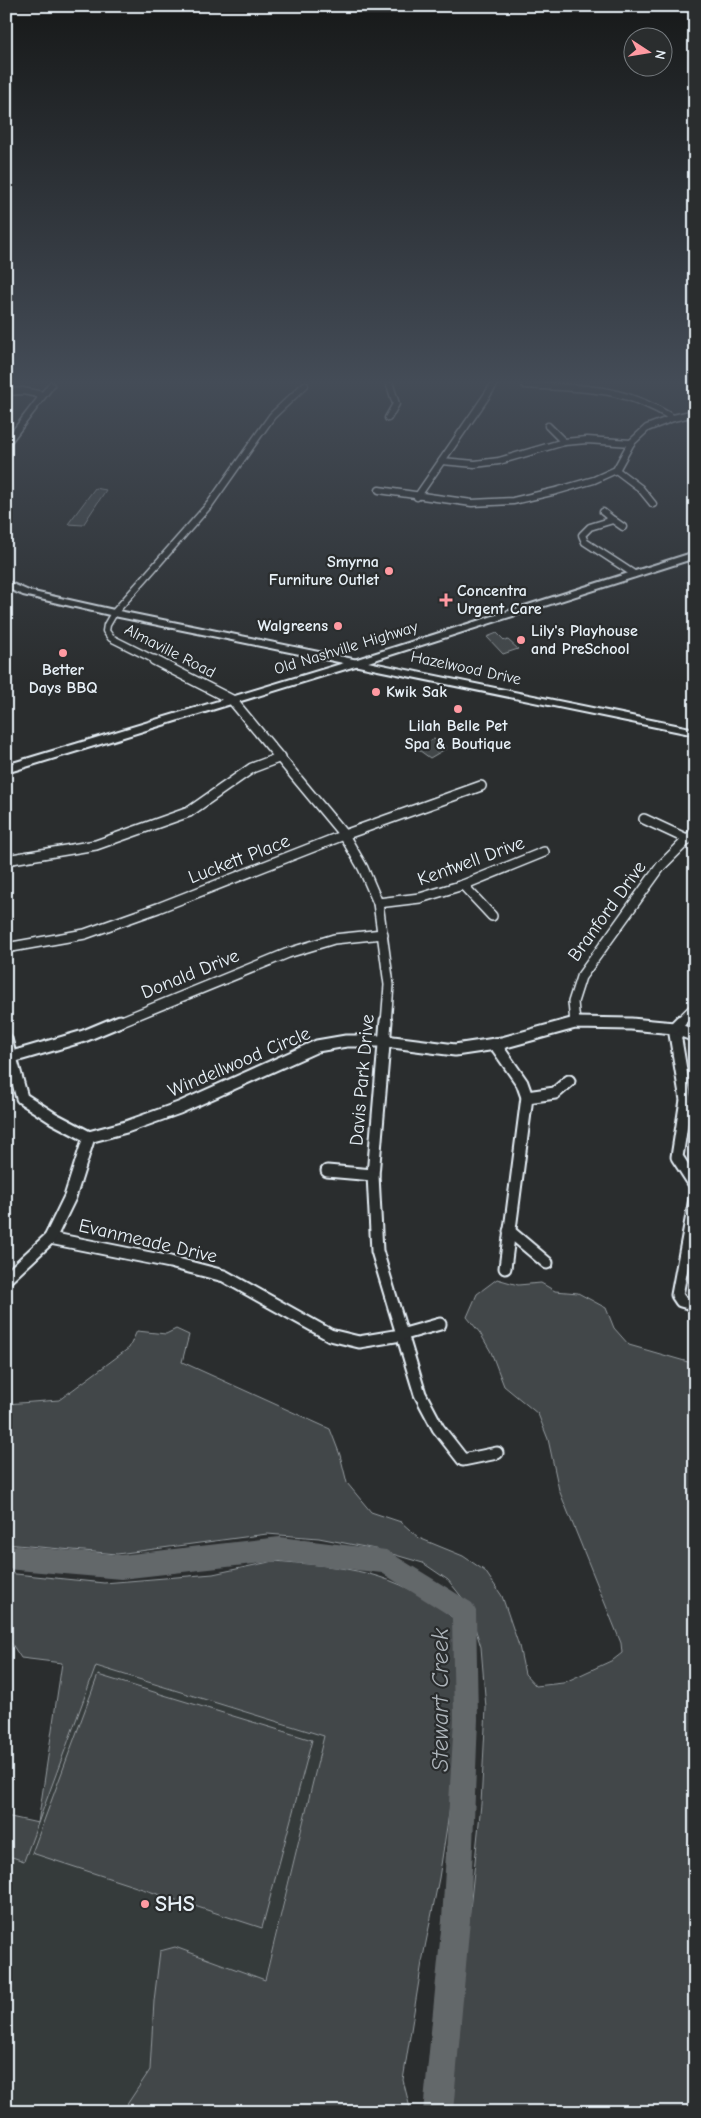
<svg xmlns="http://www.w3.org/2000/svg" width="701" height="2118" viewBox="0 0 701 2118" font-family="'Comic Neue',sans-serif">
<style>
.built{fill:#363a3b}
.green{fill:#424648;stroke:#959ca0}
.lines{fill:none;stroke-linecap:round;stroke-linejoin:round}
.river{fill:#63686b;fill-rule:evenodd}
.minor-far2-casing{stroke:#e8f1f8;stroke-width:9}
.minor-far1-casing{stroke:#e8f1f8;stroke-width:12}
.minor-casing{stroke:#e8f1f8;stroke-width:15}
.tertiary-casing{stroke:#e8f1f8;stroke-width:4}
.secondary-casing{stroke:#e8f1f8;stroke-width:4}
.minor-far2{stroke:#2a2d2e;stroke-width:6}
.minor-far1{stroke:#2a2d2e;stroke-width:9}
.minor{stroke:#2a2d2e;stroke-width:11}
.tertiary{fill:#2a2d2e;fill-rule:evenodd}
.secondary{fill:#2a2d2e;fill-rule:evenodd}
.poi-dot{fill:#ff9aa2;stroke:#2a2d2e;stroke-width:2}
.labels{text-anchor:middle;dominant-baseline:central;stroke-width:4.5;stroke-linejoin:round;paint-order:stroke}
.far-poi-label{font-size:16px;font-weight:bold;fill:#e8f1f8;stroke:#2a2d2e;text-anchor:start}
.far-street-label{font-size:16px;fill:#e8f1f8;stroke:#2a2d2e}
.street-label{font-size:19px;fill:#e8f1f8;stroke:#2a2d2e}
.near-poi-label{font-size:22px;font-weight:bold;fill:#e8f1f8;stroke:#2a2d2e;text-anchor:start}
.near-water-label{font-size:24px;font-style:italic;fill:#acb3b9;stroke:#2a2d2e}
</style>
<rect width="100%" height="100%" fill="#2a2d2e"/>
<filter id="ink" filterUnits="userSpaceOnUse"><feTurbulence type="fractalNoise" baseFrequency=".02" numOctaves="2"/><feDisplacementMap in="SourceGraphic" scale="10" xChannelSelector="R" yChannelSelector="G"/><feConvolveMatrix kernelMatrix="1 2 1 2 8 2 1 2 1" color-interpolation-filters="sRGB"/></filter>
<g filter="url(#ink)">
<!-- built -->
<path class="built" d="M95,1666L324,1736L264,1980L175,1947L160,1951L154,2001L150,2070L122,2112H6V1855L24,1860Z"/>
<!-- green -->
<g class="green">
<path d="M95,488L106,490L83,525L68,524Z"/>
<path d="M497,633L505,641L508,640L518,649L503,654L487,637Z"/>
<path d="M434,739L447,748L430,758L416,748Z"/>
<path d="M497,1279L518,1285L541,1283L555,1291L578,1293L606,1308L614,1328L629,1345L695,1364V1500L690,1526L695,1533V2112H453L446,2088L453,2023L467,1938L481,1804L486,1708L481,1647L468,1605L448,1580L423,1563L375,1549L319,1538L267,1534L117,1554L6,1544V1404L59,1400L129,1348L137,1331L166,1334L176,1329L189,1335L182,1362L330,1429L340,1455L347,1483L371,1512L401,1522L419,1538L463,1556L485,1571L502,1596L519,1646L525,1674L536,1686L563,1683L613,1660L622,1653L621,1643L559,1490L548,1439L538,1414L504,1386L491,1352L480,1333L467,1317L477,1294Z"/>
<path d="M274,1561C345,1567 395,1570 453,1618L458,1662L454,1781L439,1878L422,1962L403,2080L411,2112H122L150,2070L154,2001L160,1951L175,1947L265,1980L324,1736L96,1666L24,1861L6,1855V1816L38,1823L62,1663L21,1658L6,1635V1573L104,1583L213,1574Z"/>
<path d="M98,1675L312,1740L262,1928L32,1853Z"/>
</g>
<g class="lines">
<!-- river -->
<path class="river" d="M280,1537L386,1550L472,1603L476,1611L478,1719L470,1920L453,2112H423L442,1920L454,1719L452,1617L382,1573L280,1561L121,1579L6,1569V1545L121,1555Z"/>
<defs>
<g id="minor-far2">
<path d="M525,385C585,389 619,385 673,418"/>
<path d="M6,392L23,391L43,395"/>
<path d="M388,418L396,404L390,385"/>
<path d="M548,426L564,442"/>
<path d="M6,444L51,385"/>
<path d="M442,461L475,464L499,461L564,442L587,440L631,443"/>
<path d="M616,470L640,488L653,504"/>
<path d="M379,490L472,503L513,501L556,491L594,480L616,470L631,443L647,428L673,418L695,413"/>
<path d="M417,497L494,385"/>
<path d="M603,512L613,520"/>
<path d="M623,527L613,520L590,527L582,535L585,542L634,574"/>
<path d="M157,661L111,638L106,631L107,625L114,613L210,504L272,416L305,385"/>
</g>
<g id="minor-far1">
<path d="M154,660L232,700L344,835L363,868L378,903L389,985L386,1023"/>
<path d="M644,819L687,839"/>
<path d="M6,860L96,845L189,812L252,768L281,757"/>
<path d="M463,885L492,916"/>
<path d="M378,903L420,898L463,885L544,852"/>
<path d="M6,948L85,934L158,908L344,835L481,786"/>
<path d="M117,1023L288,953L334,939L383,934"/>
<path d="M575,1023L573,1002L581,977L661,866L695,832"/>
<path d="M679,1023L695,1007"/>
</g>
<g id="minor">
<path d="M386,1021L373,1175L377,1251L420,1394L438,1428L463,1460L497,1453"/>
<path d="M674,1028L686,1100L677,1157L695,1185"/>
<path d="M674,1028L695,1036"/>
<path d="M6,1039L22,1098L53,1118L89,1137L126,1127L179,1108L317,1046L346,1041H385L455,1050L502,1043L575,1023L631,1024L674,1028L681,1021"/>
<path d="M495,1044L522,1083L527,1097L505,1268"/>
<path d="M12,1057L84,1036L120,1021"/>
<path d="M527,1097L555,1093L569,1081"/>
<path d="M327,1171L373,1175"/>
<path d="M695,1199L677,1295L681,1301L695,1305"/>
<path d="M509,1231L547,1263"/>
<path d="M50,1238L170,1262L224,1276L330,1335L359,1342L401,1335L440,1324"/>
<path d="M6,1279L50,1238L70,1197L89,1137"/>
</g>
<path id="tertiary" d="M6,581L29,591L114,610L695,729V735L114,616L23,595L6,588Z"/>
<path id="secondary" d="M695,552V558L362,664L6,773V765L354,660Z"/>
</defs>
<!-- minor-far2 casing -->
<use href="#minor-far2" class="minor-far2-casing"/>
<!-- minor-far1 casing -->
<use href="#minor-far1" class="minor-far1-casing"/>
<!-- minor casing -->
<use href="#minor" class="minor-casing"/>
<!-- tertiary casing -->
<use href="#tertiary" class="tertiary-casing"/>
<!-- secondary casing -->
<use href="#secondary" class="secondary-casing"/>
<!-- minor-far2 -->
<use href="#minor-far2" class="minor-far2"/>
<!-- minor-far1 -->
<use href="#minor-far1" class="minor-far1"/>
<!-- minor -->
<use href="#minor" class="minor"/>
<!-- tertiary -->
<use href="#tertiary" class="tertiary"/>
<!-- secondary -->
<use href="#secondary" class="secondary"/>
</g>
</g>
<!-- sky -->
<linearGradient id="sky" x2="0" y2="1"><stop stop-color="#171919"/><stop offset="0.56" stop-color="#444c57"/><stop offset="1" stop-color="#444c57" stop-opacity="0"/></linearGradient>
<rect width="701" height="682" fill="url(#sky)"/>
<!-- markers -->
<g class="poi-dot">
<circle cx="389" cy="571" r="5"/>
<path d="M443.5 592.5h5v5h5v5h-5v5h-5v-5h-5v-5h5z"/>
<circle cx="338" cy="626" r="5"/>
<circle cx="521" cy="640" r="5"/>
<circle cx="63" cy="653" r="5"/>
<circle cx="376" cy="692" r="5"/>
<circle cx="458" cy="709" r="5"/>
<circle cx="145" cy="1904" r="5"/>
</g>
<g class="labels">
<!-- far-poi labels -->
<g class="far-poi-label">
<text x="379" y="562" text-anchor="end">Smyrna<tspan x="379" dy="18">Furniture Outlet</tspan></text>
<text x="457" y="591">Concentra<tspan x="457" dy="18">Urgent Care</tspan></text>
<text x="328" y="626" text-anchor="end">Walgreens</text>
<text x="531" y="631">Lily's Playhouse<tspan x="531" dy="18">and PreSchool</tspan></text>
<text x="63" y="670" text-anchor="middle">Better<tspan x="63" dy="18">Days BBQ</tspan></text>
<text x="386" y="692">Kwik Sak</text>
<text x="458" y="726" text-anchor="middle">Lilah Belle Pet<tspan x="458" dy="18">Spa &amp; Boutique</tspan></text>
</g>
<!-- far-street labels -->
<g class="far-street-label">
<text transform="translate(346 648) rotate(-17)">Old Nashville Highway</text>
<text transform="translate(170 651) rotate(27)">Almaville Road</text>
<text transform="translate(466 668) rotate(12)">Hazelwood Drive</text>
</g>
<!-- street labels -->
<g class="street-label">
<text transform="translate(239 859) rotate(-21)">Luckett Place</text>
<text transform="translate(471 861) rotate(-20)">Kentwell Drive</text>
<text transform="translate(607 911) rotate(-54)">Branford Drive</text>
<text transform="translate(190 974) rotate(-22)">Donald Drive</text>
<text transform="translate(239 1062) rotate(-23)">Windellwood Circle</text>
<text transform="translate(362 1080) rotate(-85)">Davis Park Drive</text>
<text transform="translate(148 1241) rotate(13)">Evanmeade Drive</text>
</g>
<!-- near-poi labels -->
<g class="near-poi-label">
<text x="155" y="1904">SHS</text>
</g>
<!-- near-water labels -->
<g class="near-water-label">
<text transform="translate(440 1700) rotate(-90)">Stewart Creek</text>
</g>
</g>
<!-- margin -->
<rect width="701" height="2118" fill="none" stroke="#2a2d2e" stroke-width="25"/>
<rect x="12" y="12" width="676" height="2093" fill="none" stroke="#e8f1f8" stroke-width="2" filter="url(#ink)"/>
<!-- north arrow -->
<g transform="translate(648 52) rotate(102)"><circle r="24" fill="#2a2d2e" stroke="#767b7f"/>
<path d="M0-4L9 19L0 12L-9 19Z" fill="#ff9aa2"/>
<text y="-8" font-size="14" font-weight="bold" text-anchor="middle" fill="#e8f1f8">N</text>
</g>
</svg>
